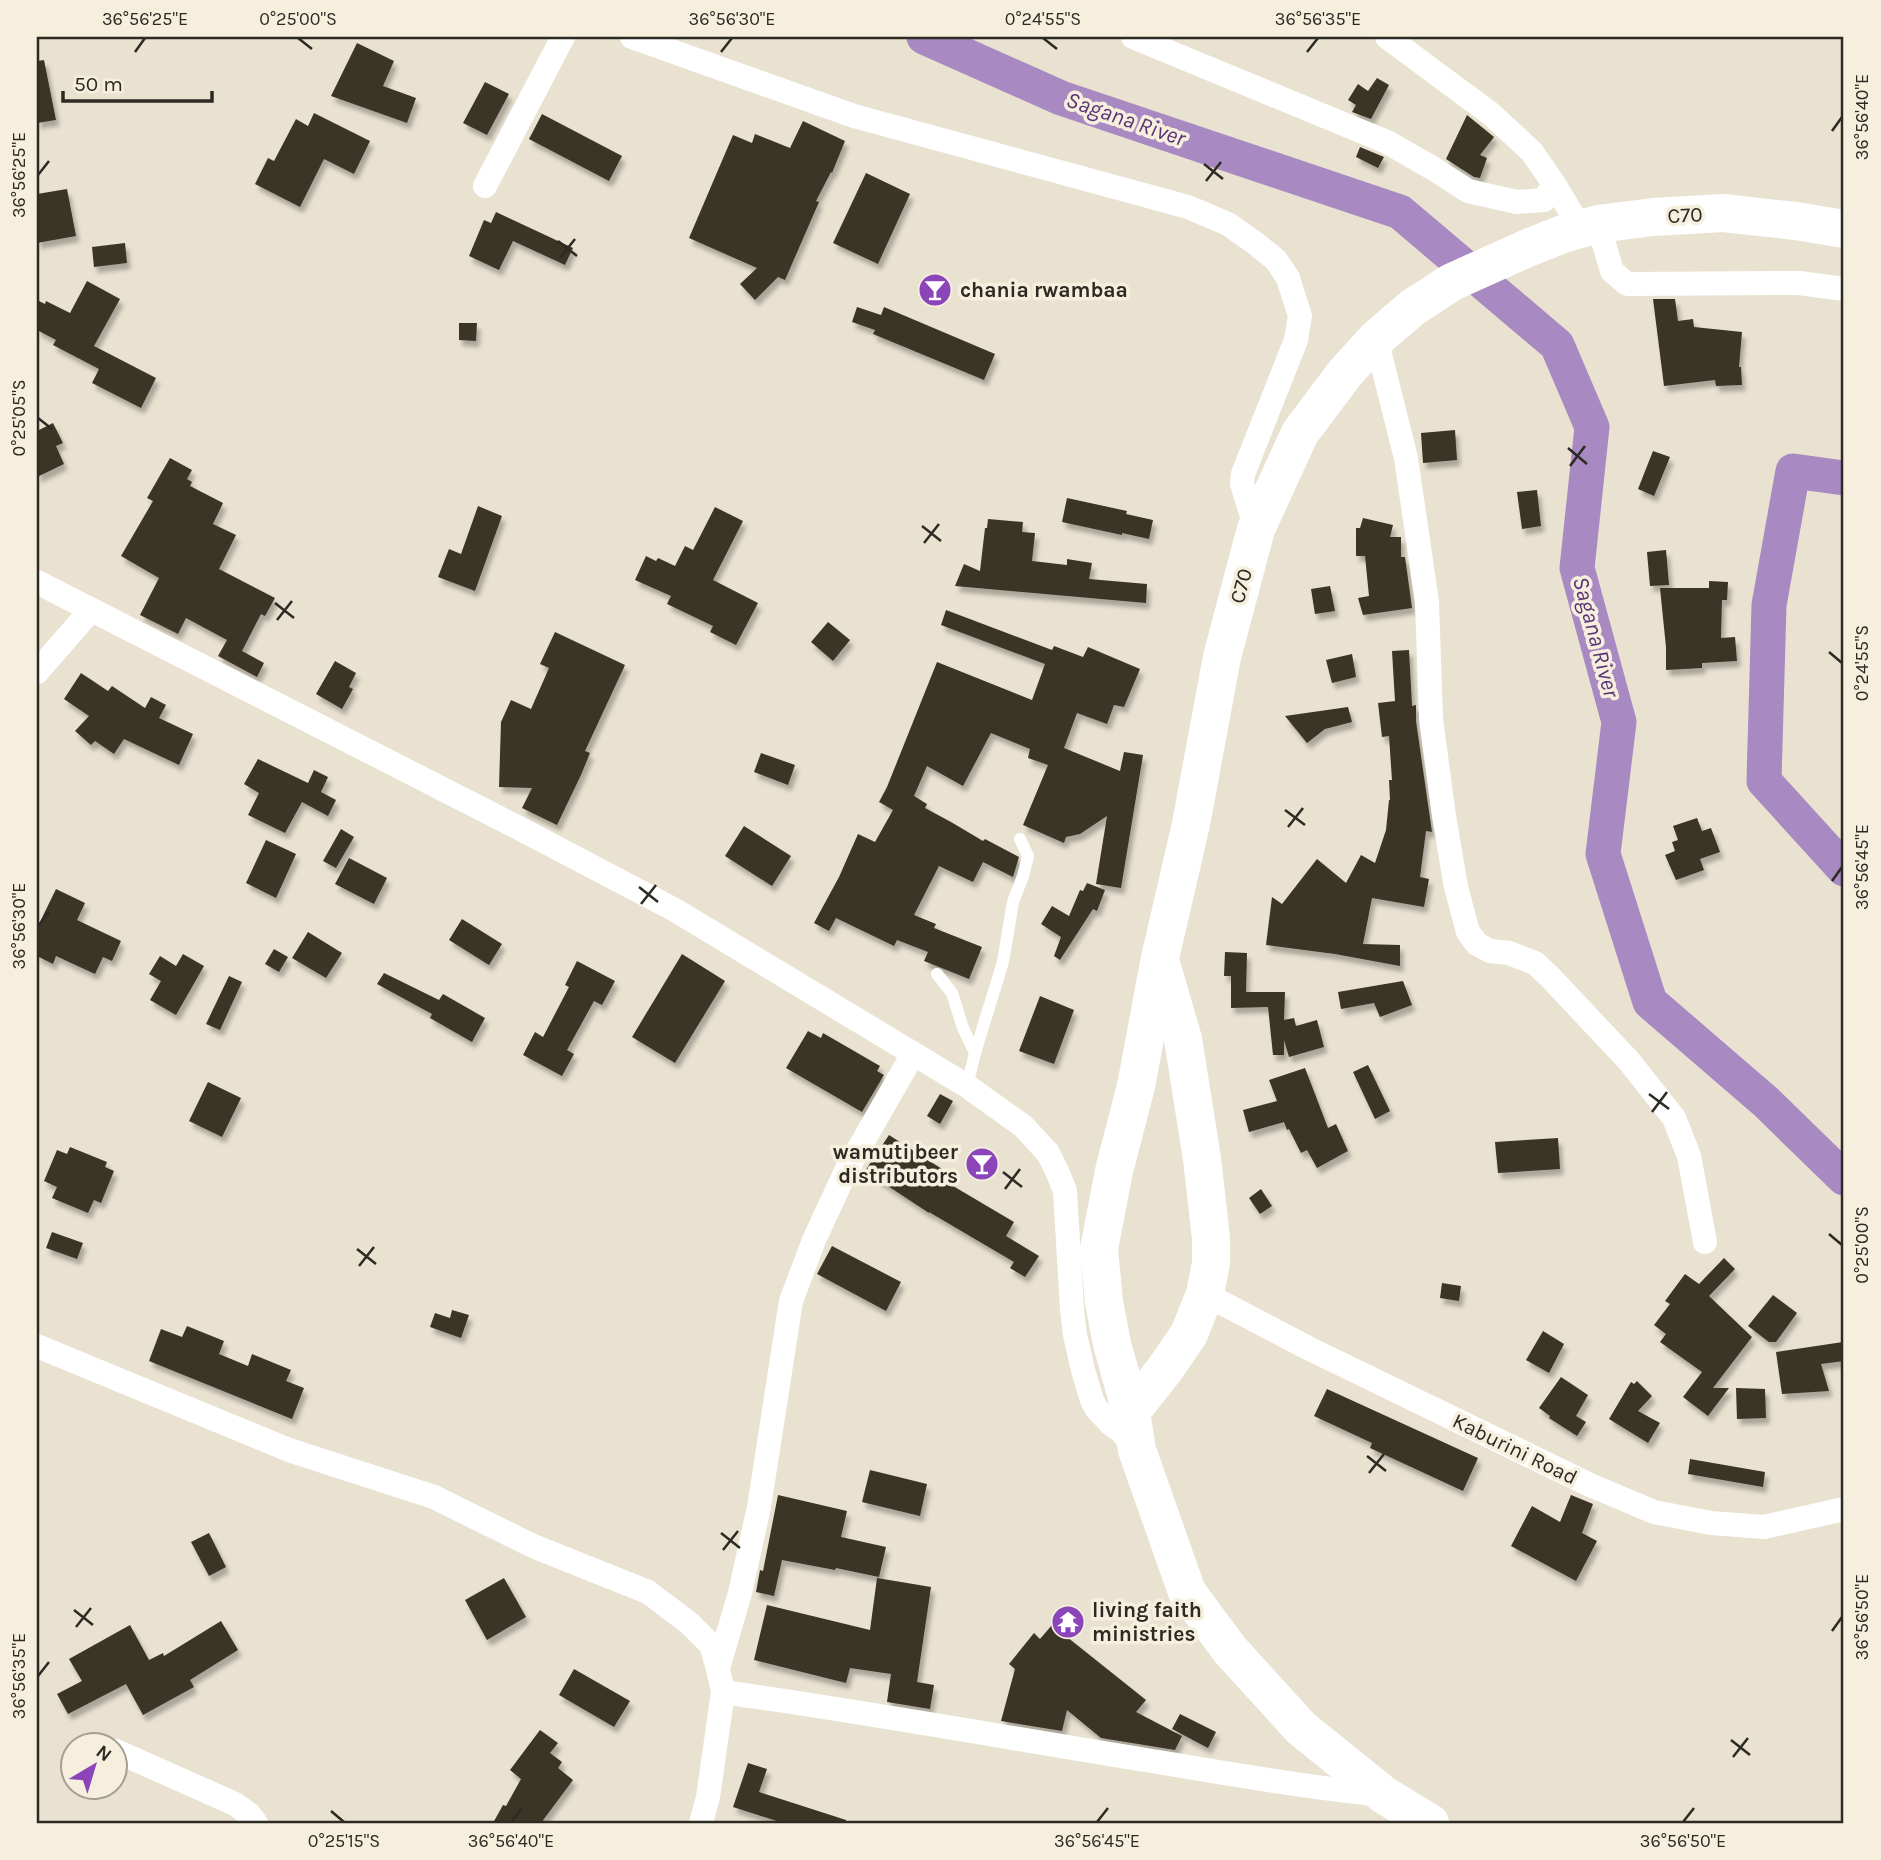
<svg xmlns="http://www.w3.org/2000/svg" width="1881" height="1860" viewBox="0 0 1881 1860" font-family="Karla,sans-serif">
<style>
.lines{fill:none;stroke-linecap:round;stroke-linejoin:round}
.river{stroke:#a889c1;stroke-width:35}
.building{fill:#3a3527;filter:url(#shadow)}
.lane{stroke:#fff;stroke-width:12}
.street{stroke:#fff;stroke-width:24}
.highway{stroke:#fff;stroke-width:38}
.ticks{fill:none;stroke:#2c2a23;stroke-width:2.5}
.labels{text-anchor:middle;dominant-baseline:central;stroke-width:7;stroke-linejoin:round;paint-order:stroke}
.street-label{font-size:21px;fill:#2c2a23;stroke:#f6efde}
.poi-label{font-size:21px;font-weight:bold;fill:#2c2a23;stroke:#f6efde;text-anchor:start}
.water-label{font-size:23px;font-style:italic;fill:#5b3377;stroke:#f6efde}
.neatline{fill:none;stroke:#2c2a23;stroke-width:2.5}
.ticks-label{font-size:18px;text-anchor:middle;fill:#2c2a23}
</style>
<defs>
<filter id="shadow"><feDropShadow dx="3.5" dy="6" stdDeviation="2" flood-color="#0004"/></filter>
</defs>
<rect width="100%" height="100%" fill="#e9e2d1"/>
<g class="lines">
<!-- river -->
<g class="river">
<path d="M924,37L1061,98L1400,212L1557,345L1592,427L1577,568L1619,722L1603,854L1650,1002L1766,1102L1844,1178"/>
<path d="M1844,478L1793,471L1769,605L1764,781L1844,869"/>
</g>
</g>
<!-- building -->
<g class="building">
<path d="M357,43L394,61L383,86L416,98L407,123L331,96Z"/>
<path d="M44,60L56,120L37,123V61Z"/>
<path d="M1377,78L1389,85L1371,119L1352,112L1356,105L1348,100L1358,84L1368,91Z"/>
<path d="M485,82L509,94L487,135L463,123Z"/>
<path d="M314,113L370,141L354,174L324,159L300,207L255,184L268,158L274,161L296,119L308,126Z"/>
<path d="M542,114L622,156L609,181L529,139Z"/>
<path d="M1467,115L1494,137L1480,155L1487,158L1480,178L1474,177L1446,159Z"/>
<path d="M803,121L845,141L832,173L831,172L816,201L819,202L785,280L778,277L755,300L740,284L757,268L689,238L733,135L752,143L755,134L790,148Z"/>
<path d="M1360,147L1384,157L1378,168L1356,157Z"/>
<path d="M866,173L910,194L878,264L833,243Z"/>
<path d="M67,189L76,236L37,243V194Z"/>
<path d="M496,212L573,248L565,265L513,241L499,270L469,256L484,220L491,223Z"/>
<path d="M125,243L127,263L94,267L92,247Z"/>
<path d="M87,281L120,299L94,346L156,378L141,408L92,383L99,369L53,345L56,340L37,330V300L45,304L46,301L70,313Z"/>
<path d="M1653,299H1675L1678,321L1693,319L1694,327L1742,332L1739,367H1741L1742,385L1716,386L1715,380L1664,386Z"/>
<path d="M857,307L881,315L884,307L995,354L984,380L873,334L875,330L852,322Z"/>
<path d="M459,323H477L476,341L459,340Z"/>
<path d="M53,423L63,443L56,446L64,464L37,477V431Z"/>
<path d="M1455,430L1457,460L1423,463L1421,433Z"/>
<path d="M1653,451L1670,457L1654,496L1638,489Z"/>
<path d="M170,458L192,470L187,479L192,482L190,486L223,503L213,524L236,535L219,569L275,598L265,616L261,614L242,651L264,663L257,677L218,656L227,640L186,618L178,634L140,615L159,578L121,556L153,501L147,498Z"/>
<path d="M1537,490L1541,526L1522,529L1517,492Z"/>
<path d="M1067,498L1127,511L1126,514L1153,520L1149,539L1122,533V535L1062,522Z"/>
<path d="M478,506L502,516L475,591L438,577L449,549L461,554Z"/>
<path d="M715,507L743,521L713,580L758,603L736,645L710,632L713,626L667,604L671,596L635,580L646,556L656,561L658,558L675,566L685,546L693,550Z"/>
<path d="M1363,518L1393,525L1390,537H1401V557H1405L1412,608L1363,615L1358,598L1369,596L1365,556H1356V528H1360Z"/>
<path d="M988,519L1023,522L1022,532L1035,533L1032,561L1067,565V559L1092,563L1089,579L1147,584L1146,603L955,586L964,564L980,571L985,528H987Z"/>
<path d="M1666,550L1669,585L1650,586L1647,552Z"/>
<path d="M1709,581L1728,582L1727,600H1722L1721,638L1735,637L1737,661L1702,663V668L1666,670V647L1660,588H1709Z"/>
<path d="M1330,586L1335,611L1315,614L1311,589Z"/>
<path d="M946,610L1052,650L1054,646L1083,657L1088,647L1140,669L1124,707L1114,705L1107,724L1077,713L1064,748L1120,771L1124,752L1143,755L1121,888L1096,884L1107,816L1080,834L1066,837L1064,843L1023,825L1048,765L1028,758L1030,749L991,733L963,786L927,766L914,796L927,804L925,808L951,822L983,841L985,839L1019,857L1013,877L983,862L973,882L939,866L914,915L936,924L934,928L982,947L969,979L924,961L928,952L897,940L894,946L836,918L829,931L814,923L839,877L858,834L875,842L893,810L879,802L887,787L937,662L1032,700L1045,664L941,625Z"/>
<path d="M828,622L850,640L833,661L811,642Z"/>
<path d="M555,632L625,665L585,751L590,753L581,775L557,825L522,808L532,788L499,787L501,722L511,700L531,709L549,668L540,664Z"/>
<path d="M1409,650L1412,706L1416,705V721L1432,832L1426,831L1420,877L1429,879L1424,907L1372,898L1363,944L1400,945V966L1335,954L1266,945L1272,897L1282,904L1317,859L1346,883L1361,855L1375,863L1386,830L1389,800H1390L1389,780H1392L1389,736L1382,737L1378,703L1395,701L1392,651Z"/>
<path d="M1352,654L1356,677L1332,683L1326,660Z"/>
<path d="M335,661L356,673L349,687L353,689L342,709L316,694Z"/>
<path d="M81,673L108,691L112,686L145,708L151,697L166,705L159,718L193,734L179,765L124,739L114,754L95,741L91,745L75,731L89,716L64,699Z"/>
<path d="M1348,707L1352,722L1325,729L1307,743L1285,716Z"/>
<path d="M761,753L795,765L788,785L754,772Z"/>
<path d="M258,759L308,783L314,770L328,777L321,792L336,800L328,816L302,802L285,833L248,815L259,793L244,784Z"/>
<path d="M1697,818L1702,831L1711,828L1720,852L1700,859L1704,870L1676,880L1665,855L1675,851L1672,842L1678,840L1673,826Z"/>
<path d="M744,826L791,856L772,886L725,856Z"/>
<path d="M341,829L354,837L336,868L323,861Z"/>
<path d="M266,840L296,854L276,898L246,883Z"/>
<path d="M349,858L387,878L374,904L335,884Z"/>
<path d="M1087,883L1105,890L1097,911L1093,909L1060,960L1054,956L1061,937L1041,924L1052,906L1069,916L1080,890L1083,891Z"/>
<path d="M56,889L85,903L77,920L121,941L112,961L103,957L95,974L56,956L53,964L37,956V928Z"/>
<path d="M462,919L502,944L489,965L449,940Z"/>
<path d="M308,932L342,953L326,978L292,958Z"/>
<path d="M274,949L288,957L279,972L265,964Z"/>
<path d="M1225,952L1247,953L1246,992H1285L1284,1020L1294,1018L1296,1026L1317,1020L1324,1047L1289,1057L1284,1040V1055H1273L1268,1007L1231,1008V976H1224Z"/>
<path d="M183,954L204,966L176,1015L150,1000L161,981L149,974L160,956L176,966Z"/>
<path d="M682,954L725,981L675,1063L632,1037Z"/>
<path d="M577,961L615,981L602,1005L594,1001L567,1050L574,1054L562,1076L523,1055L535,1032L543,1037L569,987L565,985Z"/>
<path d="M384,973L439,1000L443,994L485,1018L472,1042L430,1018L432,1014L377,984Z"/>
<path d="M229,976L242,982L220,1030L206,1024Z"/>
<path d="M1403,981L1412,1005L1380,1017L1374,1003L1341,1009L1338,992Z"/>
<path d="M1040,996L1074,1010L1054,1064L1019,1051Z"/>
<path d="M808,1031L821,1038L823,1033L880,1066L877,1071L884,1075L862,1112L786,1068Z"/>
<path d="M1368,1065L1390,1111L1375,1119L1353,1072Z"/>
<path d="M1305,1068L1328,1128L1336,1124L1348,1151L1317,1168L1307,1150L1301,1153L1289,1129L1287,1130L1284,1122L1249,1132L1243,1110L1277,1101L1269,1080Z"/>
<path d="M208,1082L241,1098L222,1137L189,1121Z"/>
<path d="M940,1094L953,1101L940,1124L927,1116Z"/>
<path d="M889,1135L953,1176L948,1183L1014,1222L1006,1236L1039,1256L1025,1277L1010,1268L1014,1262L929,1212V1213L865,1171Z"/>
<path d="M1558,1138L1560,1169L1498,1173L1495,1142Z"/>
<path d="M70,1147L107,1162L105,1167L114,1171L101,1203L94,1200L88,1213L52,1198L57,1187L44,1181L57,1150L67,1154Z"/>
<path d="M1261,1189L1272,1206L1260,1214L1249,1198Z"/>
<path d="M52,1232L83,1243L77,1259L46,1248Z"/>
<path d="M832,1246L901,1282L886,1311L817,1274Z"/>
<path d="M1724,1258L1735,1269L1709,1296L1752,1337L1713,1388H1729L1708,1416L1683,1397L1702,1372L1660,1342L1666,1334L1654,1325L1670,1304L1665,1301L1685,1274L1699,1284Z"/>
<path d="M1442,1283L1461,1286L1459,1301L1440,1298Z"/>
<path d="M1773,1295L1797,1313L1776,1342H1769L1748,1326Z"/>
<path d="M452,1310L469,1315L461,1338L430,1327L435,1313L450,1318Z"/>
<path d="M187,1326L224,1341L219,1354L248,1366L252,1354L291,1370L286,1381L304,1388L292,1419L149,1361L161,1329L182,1337Z"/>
<path d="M1543,1331L1564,1344L1549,1373L1526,1360Z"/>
<path d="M1843,1342L1844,1361L1821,1364L1829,1391L1782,1394L1776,1352Z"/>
<path d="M1561,1377L1588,1395L1576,1416L1586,1422L1577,1436L1549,1418L1550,1416L1539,1408Z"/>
<path d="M1637,1381L1652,1396L1638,1411L1660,1423L1648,1443L1609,1419L1631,1382L1634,1384Z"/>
<path d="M1736,1388L1765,1389L1766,1418L1737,1419Z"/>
<path d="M1327,1389L1478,1458L1463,1491L1370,1448L1372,1443L1314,1416Z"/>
<path d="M1690,1459L1765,1472L1763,1487L1688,1474Z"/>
<path d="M870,1470L927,1484L920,1516L862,1502Z"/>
<path d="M778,1495L847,1511L841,1537L886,1547L879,1577L836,1568L835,1570L782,1560L774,1596L756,1592L760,1570L763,1571Z"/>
<path d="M1571,1495L1593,1504L1582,1533L1597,1541L1576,1581L1511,1546L1532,1506L1560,1522Z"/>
<path d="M209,1533L226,1567L209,1576L191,1542Z"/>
<path d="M504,1578L526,1617L487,1640L465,1600Z"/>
<path d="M877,1578L931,1587L917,1682L934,1685L930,1709L887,1702L891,1674L850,1668L846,1683L754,1660L767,1605L870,1630Z"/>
<path d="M221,1621L238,1650L190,1680L194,1687L143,1715L126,1684L68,1714L57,1694L82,1681L69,1659L130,1625L149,1660L163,1653L164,1656Z"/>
<path d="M1052,1625L1146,1700L1136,1712L1182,1736L1175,1750L1101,1738L1067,1710L1062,1731L1001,1721L1015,1669L1009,1664L1034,1633L1040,1639Z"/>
<path d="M574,1669L630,1701L614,1727L559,1695Z"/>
<path d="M1180,1714L1216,1732L1208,1748L1172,1729Z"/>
<path d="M540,1730L558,1743L550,1753L562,1762L558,1768L573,1780L541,1823H493L503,1805L506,1806L521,1779L510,1770Z"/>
<path d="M748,1763L767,1769L759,1792L846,1820V1823H783L733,1807Z"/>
</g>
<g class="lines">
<!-- lane -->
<g class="lane">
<path d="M937,974L952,993L963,1028L975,1053"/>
<path d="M967,1086L975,1053L1003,962L1013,902L1023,876L1028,856L1020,839"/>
</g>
<!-- street -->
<g class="street">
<path d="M632,37L854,116L1188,207L1228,224L1255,243L1276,260L1288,278L1300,316L1296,340L1243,474L1242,484L1256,529"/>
<path d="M1133,37L1387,142L1434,169L1468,191L1517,202L1544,200L1554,184"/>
<path d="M1387,37L1491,114L1532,152L1554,184L1581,229"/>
<path d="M485,186L563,37"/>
<path d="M1598,224L1612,271L1627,284L1799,283L1844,289"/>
<path d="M1376,339L1406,458L1427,602L1431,719L1444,816L1456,887L1468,932L1477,944L1490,951L1509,953L1535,963L1549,976L1629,1061L1674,1118L1689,1156L1705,1242"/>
<path d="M37,582L515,826L675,910L967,1086L1023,1126L1048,1153L1057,1171L1065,1191L1072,1309L1075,1335L1083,1370L1092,1400L1096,1408L1111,1424L1122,1432L1135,1449"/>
<path d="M37,672L91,610"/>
<path d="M1205,1294L1308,1348L1590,1485L1654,1512L1711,1523L1764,1527L1844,1509"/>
<path d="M37,1346L289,1450L434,1497L533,1546L648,1592L689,1623L711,1645L718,1669L723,1692L708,1797L701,1823"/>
<path d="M718,1668L740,1593L759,1507L791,1301L814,1240L846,1171L913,1054"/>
<path d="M723,1692C866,1712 1009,1738 1152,1761C1229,1774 1305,1787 1383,1795"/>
<path d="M116,1751L235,1804L249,1814L256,1823"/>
</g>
<!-- highway -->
<g class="highway">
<path d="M1131,1412L1165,1369L1189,1334L1205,1294L1211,1263V1238L1202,1159L1183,1039L1162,967"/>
<path d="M1430,1823L1384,1795L1301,1728L1230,1650L1187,1592L1137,1450L1131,1412L1112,1344L1104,1302L1099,1249L1114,1171L1136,1086L1160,958L1191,824L1222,657L1256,529L1300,433L1345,373L1376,339L1412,308L1452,282L1530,247L1563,234L1598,224L1653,217L1723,213L1796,221L1844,229"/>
</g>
</g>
<!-- ticks -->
<path class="ticks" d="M298,38L312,49M1043,38L1057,49M135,52L145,38M721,52L732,38M1307,52L1318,38M1832,131L1842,117M1204,164L1223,179M38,175L49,161M1206,181L1221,162M558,241L577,256M560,258L575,239M38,418L52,429M1568,448L1587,464M1570,466L1585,446M922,526L941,541M924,543L939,524M275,603L294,618M277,620L292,601M1829,652L1842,663M1285,810L1305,825M1288,827L1303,808M1832,881L1842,867M639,887L658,902M641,904L656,885M38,926L49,912M1649,1094L1669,1109M1652,1112L1667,1092M1003,1172L1022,1187M1005,1189L1020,1169M1829,1234L1842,1245M357,1249L376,1264M359,1266L374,1247M1367,1456L1386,1471M1369,1473L1384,1454M721,1533L740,1548M723,1550L738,1531M74,1610L93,1625M76,1627L91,1608M1832,1631L1842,1617M38,1676L49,1662M1731,1740L1750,1755M1733,1757L1748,1738M331,1811L344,1822M511,1822L522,1808M1097,1822L1108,1808M1683,1822L1694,1808"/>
<!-- icons -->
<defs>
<symbol id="bar-disc" viewBox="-11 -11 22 22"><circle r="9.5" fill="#8b45b8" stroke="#f6efde"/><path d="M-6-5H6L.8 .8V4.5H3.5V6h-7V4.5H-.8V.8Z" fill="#fff"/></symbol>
<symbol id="temple-disc" viewBox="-11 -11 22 22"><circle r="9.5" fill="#8b45b8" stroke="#f6efde"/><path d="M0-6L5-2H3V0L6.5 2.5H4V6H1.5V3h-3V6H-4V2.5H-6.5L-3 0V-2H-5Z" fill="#fff"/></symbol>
</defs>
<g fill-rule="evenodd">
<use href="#bar-disc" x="916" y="271" width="38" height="38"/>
<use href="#bar-disc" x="963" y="1145" width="38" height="38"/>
<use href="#temple-disc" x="1049" y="1603" width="38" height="38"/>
</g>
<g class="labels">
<!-- street labels -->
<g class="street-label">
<text transform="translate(1685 215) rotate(-3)">C70</text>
<text transform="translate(1241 586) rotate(-75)">C70</text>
<text transform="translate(1515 1449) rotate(26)">Kaburini Road</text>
</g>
<!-- poi labels -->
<g class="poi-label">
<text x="960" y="290">chania rwambaa</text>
<text x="958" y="1152" text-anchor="end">wamuti beer<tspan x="958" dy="24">distributors</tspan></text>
<text x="1092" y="1610">living faith<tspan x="1092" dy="24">ministries</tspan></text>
</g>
<!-- water labels -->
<g class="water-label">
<text transform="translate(1126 119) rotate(19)">Sagana River</text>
<text transform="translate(1596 637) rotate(75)">Sagana River</text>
</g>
</g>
<!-- border -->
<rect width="1881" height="1860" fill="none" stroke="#f6efde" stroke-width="77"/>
<!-- north arrow -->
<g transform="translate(94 1766) rotate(38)"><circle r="33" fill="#f6efde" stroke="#a5a093" stroke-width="2"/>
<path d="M0-5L12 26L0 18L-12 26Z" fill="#8b45b8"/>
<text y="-10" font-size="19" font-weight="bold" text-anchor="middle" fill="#2c2a23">N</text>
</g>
<!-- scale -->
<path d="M63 91v10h149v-10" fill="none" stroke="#2c2a23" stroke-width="3.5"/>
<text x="74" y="91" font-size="21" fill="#2c2a23" stroke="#f6efde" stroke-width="5" paint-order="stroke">50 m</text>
<rect x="38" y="38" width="1804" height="1784" class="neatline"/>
<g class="ticks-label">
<text x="145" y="25">36°56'25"E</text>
<text x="298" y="25">0°25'00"S</text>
<text x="732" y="25">36°56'30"E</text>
<text x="1043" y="25">0°24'55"S</text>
<text x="1318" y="25">36°56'35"E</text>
<text transform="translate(1862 117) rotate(-90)" y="6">36°56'40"E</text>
<text transform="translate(19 175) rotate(-90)" y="6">36°56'25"E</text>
<text transform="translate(19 418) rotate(-90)" y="6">0°25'05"S</text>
<text transform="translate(1862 663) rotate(-90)" y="6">0°24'55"S</text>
<text transform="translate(1862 867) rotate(-90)" y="6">36°56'45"E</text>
<text transform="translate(19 926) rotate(-90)" y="6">36°56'30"E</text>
<text transform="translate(1862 1245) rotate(-90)" y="6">0°25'00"S</text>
<text transform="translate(1862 1617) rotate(-90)" y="6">36°56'50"E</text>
<text transform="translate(19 1676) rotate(-90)" y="6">36°56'35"E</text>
<text x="344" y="1847">0°25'15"S</text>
<text x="511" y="1847">36°56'40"E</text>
<text x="1097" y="1847">36°56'45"E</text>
<text x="1683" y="1847">36°56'50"E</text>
</g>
</svg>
